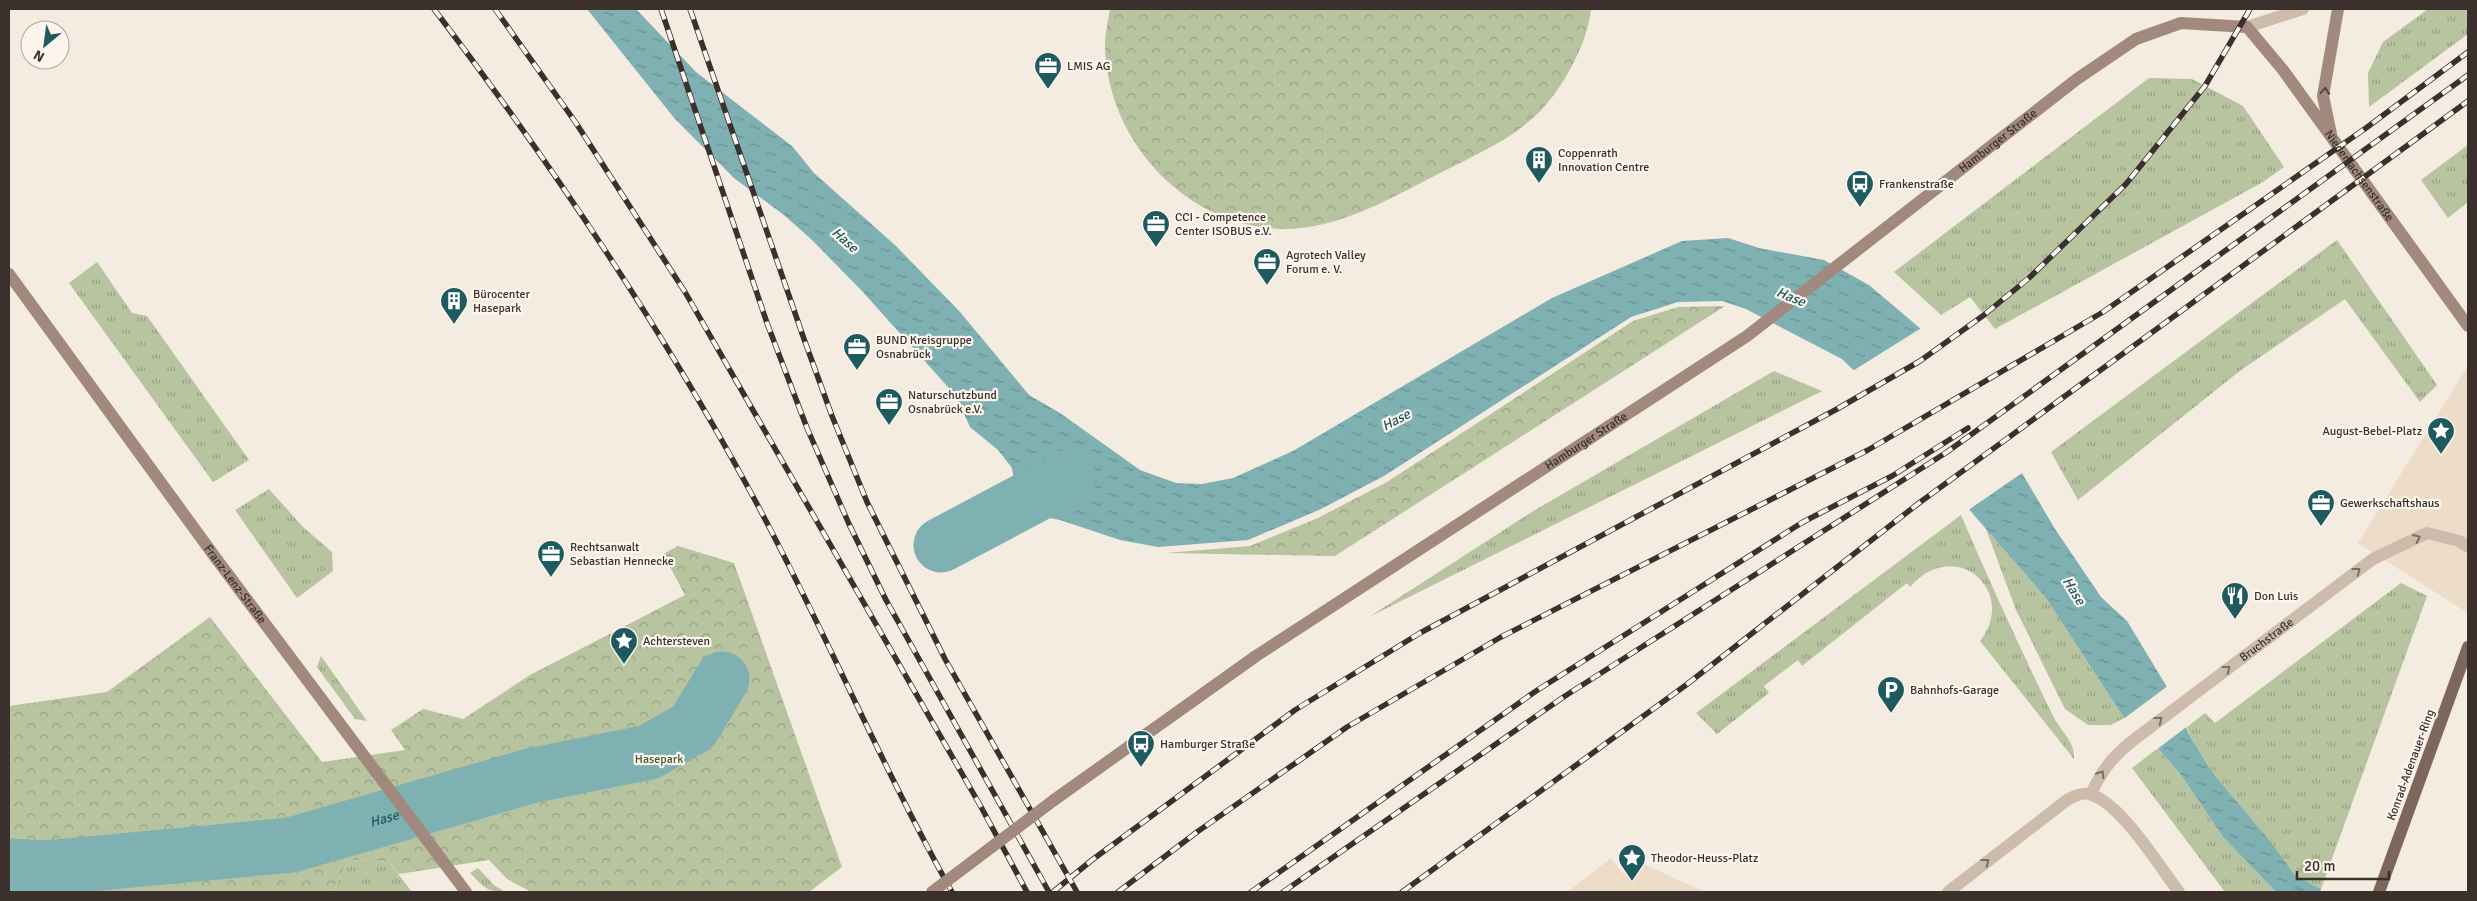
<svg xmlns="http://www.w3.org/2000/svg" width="2477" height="901" viewBox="0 0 2477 901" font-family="Signika,sans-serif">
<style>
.grass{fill:url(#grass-tufts)}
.forest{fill:url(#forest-crowns)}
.plaza{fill:#ecdcc8}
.water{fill:url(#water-ripples)}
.pier{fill:#f4ebe1}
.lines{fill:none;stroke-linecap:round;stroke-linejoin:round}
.river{stroke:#7fb0b2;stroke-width:55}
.street{stroke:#cdbbac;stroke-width:12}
.secondary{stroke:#a18a7d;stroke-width:12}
.primary{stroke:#7d675c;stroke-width:12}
.rail-casing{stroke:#3b302b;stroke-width:5.5}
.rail{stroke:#fbf5ee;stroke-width:4;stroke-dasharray:11;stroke-linecap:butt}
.secondary-bridge{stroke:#a18a7d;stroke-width:12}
.oneway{stroke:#544640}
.oneway2{stroke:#7d6f65}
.labels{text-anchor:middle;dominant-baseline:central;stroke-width:4.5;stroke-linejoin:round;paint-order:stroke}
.poi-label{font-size:12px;fill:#3b302b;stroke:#fbf5ee;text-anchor:start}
.street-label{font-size:12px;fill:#3b302b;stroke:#fbf5ee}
.park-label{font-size:12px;fill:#4a5a2e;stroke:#fbf5ee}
.water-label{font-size:14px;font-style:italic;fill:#1f5a5e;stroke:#fbf5ee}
</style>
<defs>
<pattern id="grass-tufts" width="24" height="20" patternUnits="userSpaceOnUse" patternTransform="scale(1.25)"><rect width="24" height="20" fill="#b8c4a0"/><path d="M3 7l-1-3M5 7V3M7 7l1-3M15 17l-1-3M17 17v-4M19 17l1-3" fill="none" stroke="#97a083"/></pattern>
<pattern id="forest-crowns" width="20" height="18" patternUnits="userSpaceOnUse" patternTransform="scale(1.25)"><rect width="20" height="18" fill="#b8c4a0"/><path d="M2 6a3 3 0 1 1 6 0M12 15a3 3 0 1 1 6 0" fill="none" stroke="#97a083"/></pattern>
<pattern id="water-ripples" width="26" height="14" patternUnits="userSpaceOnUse" patternTransform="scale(1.25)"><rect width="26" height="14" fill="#7fb0b2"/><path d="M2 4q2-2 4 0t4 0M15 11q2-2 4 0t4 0" fill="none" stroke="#699091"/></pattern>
</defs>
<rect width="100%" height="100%" fill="#f4ebe1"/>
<!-- grass -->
<g class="grass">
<path d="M2428,9H2468V34L2369,107L2368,73L2383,42Z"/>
<path d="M2149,78L2192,79L2243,106L2284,167L2263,182L1995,329L1970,297L1941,315L1894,272Z"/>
<path d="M2468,145V202L2448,218L2421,180Z"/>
<path d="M2337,240L2437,385L2420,402L2345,299L2241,370L2078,500L2051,452Z"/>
<path d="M97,262L132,313L147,316L249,460L213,482L69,283Z"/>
<path d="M1774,371L1822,391L1369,617L1535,510Z"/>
<path d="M269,489L303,527L332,552L333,571L297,598L235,510Z"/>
<path d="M1961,515C1990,583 2021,650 2053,716C2061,732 2075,741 2074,759L1980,641C2019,591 1955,535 1910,587L1907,583L1802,666L1798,660L1764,686L1769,693L1717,734L1696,713Z"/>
<path d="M1986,529L2046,598L2124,718L2111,725H2088L2065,709L2016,610Z"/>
<path d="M2401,583L2427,596L2321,889L2295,875L2271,842L2212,772L2191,738L2187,727L2205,713L2215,723Z"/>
<path d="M321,656L367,721L355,719L317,667Z"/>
<path d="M2158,748L2181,775L2223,837L2276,892H2225L2132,768Z"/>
<path d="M349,860L389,862L412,892H332Z"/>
<path d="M478,868L494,885L505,892C486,892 483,886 470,873Z"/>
</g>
<!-- forest -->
<g class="forest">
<path d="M1110,9H1591C1588,44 1560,94 1534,117C1508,141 1475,155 1444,171C1394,196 1343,228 1286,229C1188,229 1107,142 1105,46C1105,34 1108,21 1110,9Z"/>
<path d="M1725,306L1335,556L1166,553L1250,546L1318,518L1387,482L1633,321L1678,307Z"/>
<path d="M678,546L734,563L842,867L809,892H531L507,879L489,860L399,874L389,862L349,860L332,892H9V706L107,692L210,617L322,762L405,750L391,730L423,709L463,719L530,675L685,595L663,554Z"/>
</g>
<!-- plaza -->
<g class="plaza">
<path d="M2468,366V613L2358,543Z"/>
<path d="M1611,858L1623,874L1639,862L1705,892H1567Z"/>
</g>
<!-- water -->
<path class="water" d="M587,9H636L696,72L792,146L814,173L896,246L960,312L1029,395L1060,413L1140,470L1176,483L1202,484L1233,478L1293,451L1552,298L1682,241L1728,238L1759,248L1824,260L1869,285L1928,335L1980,402L2055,529L2101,597L2127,621L2167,687L2191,738L2212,772L2271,842L2295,875L2321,889L2320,892H2276L2223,837L2181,775L2158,748L2124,718L2046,598L1967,507L1880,396L1842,359L1746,309L1722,301L1678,302L1631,317L1384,476L1321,509L1248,540L1158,547L1120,540L1060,520L1029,514L1011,518L1002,512V502L1014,481L1012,468L998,450L970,427L956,396L862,291L812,240L784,215L734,178L675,119Z"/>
<!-- pier -->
<g class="pier">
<path d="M1923,327L1982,401L2025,471L1967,511L1878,398L1851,372Z"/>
<path d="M2169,685L2189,725L2156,750L2122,720Z"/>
</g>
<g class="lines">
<!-- river -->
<g class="river">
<path d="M941,545L1069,477"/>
<path id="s1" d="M9,866L46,868L291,845L530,776L649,752L693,727L722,679"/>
</g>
<!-- street -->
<g class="street">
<path d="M2247,27L2303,9"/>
<path id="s2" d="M2091,794C2101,772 2112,757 2131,742L2373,559L2427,533L2459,541L2468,547"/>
<path d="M1948,892L2067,800C2074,796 2084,791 2092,795C2122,805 2159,866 2179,892"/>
</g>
<!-- secondary -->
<g class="secondary">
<path d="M2331,134L2323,96L2338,9"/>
<path id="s3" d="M9,274L215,557L466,892"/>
<path id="s4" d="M1054,800L1256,656L1747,336L2077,79L2136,39L2181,23L2247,27L2283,70L2468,326"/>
</g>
<!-- primary -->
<path class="primary" d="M2379,892L2468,647"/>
<defs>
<g id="rail">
<path d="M434,9C550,162 658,322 750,491C822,623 879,762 952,892"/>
<path d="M495,9L576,123L685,292L980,805L1027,892"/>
<path d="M661,9L767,323L807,428L849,524L886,600L1049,892"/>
<path d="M690,9L804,339L832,416L867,502L945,659L1077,892"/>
<path d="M1053,892L1092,860L1295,710L1420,633L1837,409L1920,361L1984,315L2029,278L2126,184L2205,86L2250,9"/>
<path d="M1118,892L1197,832L1347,727L1501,637L1868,450L2103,312L2366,128L2468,52"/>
<path d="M1251,892L1536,691L1803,522L1892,476L1968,428"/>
<path d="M1283,892L1565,696L1947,452L2468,75"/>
<path d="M1402,892L1686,685L1919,503L2468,101"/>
</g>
</defs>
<!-- rail casing -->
<use href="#rail" class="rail-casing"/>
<!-- rail -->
<use href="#rail" class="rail"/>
<!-- secondary-bridge -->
<path class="secondary-bridge" d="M932,892L1054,800"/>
</g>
<!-- one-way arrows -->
<defs><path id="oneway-chevron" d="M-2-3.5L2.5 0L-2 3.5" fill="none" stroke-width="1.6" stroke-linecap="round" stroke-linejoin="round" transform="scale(1.25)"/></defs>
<use class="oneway" href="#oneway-chevron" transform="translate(2325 91) rotate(-85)"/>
<g class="oneway2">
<use href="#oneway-chevron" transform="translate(2417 538) rotate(-25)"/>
<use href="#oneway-chevron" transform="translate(2357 571) rotate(-37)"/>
<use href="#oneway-chevron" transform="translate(2227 669) rotate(-37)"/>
<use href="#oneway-chevron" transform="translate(2159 720) rotate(-37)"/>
<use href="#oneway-chevron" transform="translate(2101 774) rotate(-58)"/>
<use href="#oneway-chevron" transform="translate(1986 862) rotate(-38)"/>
</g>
<!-- icons -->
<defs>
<symbol id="office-pin" viewBox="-11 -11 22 30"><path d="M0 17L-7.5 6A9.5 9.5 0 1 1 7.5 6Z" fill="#1f5a5e" stroke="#fbf5ee"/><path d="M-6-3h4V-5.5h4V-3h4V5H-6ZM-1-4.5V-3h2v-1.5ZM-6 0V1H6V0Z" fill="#fff"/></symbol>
<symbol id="building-pin" viewBox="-11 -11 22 30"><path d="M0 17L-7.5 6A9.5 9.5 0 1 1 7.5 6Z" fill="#1f5a5e" stroke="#fbf5ee"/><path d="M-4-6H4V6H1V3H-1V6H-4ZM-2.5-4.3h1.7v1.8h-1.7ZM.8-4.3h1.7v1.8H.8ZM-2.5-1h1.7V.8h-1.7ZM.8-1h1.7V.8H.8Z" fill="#fff"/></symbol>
<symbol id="bus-pin" viewBox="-11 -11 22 30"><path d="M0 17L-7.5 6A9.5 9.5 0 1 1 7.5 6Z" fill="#1f5a5e" stroke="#fbf5ee"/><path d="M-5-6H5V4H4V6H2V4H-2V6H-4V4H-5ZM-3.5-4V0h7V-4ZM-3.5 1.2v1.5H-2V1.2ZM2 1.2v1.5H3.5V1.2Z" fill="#fff"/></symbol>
<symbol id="sight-pin" viewBox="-11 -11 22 30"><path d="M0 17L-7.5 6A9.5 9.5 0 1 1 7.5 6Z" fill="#1f5a5e" stroke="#fbf5ee"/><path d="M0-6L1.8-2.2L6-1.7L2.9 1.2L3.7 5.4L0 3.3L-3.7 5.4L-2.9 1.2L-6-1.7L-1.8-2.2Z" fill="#fff"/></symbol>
<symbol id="restaurant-pin" viewBox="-11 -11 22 30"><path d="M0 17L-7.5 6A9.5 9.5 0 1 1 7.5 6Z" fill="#1f5a5e" stroke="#fbf5ee"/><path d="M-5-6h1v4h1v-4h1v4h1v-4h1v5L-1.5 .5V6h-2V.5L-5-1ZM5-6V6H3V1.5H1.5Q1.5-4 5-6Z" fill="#fff"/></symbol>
<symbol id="parking-pin" viewBox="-11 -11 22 30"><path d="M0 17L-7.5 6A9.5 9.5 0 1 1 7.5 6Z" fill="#1f5a5e" stroke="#fbf5ee"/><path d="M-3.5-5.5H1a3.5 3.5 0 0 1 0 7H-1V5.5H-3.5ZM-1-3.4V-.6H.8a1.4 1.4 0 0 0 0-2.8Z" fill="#fff"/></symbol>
</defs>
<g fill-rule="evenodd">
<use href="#office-pin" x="1032" y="50" width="32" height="43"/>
<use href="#building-pin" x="1523" y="144" width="32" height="43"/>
<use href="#bus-pin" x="1844" y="168" width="32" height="43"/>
<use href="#office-pin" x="1140" y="208" width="32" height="43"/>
<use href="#office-pin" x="1251" y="246" width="32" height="43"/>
<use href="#building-pin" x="438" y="285" width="32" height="43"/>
<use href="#office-pin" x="841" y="331" width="32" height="43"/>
<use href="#office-pin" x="873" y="386" width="32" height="43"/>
<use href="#sight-pin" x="2425" y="415" width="32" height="43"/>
<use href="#office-pin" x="2305" y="487" width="32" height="43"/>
<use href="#office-pin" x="535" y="538" width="32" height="43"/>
<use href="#restaurant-pin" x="2219" y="580" width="32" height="43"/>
<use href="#sight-pin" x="608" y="625" width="32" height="43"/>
<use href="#parking-pin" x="1875" y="674" width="32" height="43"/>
<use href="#bus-pin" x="1125" y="728" width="32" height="43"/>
<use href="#sight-pin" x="1616" y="842" width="32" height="43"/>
</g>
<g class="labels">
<!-- poi labels -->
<g class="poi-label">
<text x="1067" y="66">LMIS AG</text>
<text x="1558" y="153">Coppenrath<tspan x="1558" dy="14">Innovation Centre</tspan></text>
<text x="1879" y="184">Frankenstraße</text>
<text x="1175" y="217">CCI - Competence<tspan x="1175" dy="14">Center ISOBUS e.V.</tspan></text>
<text x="1286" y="255">Agrotech Valley<tspan x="1286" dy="14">Forum e. V.</tspan></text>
<text x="473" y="294">Bürocenter<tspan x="473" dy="14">Hasepark</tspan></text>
<text x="876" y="340">BUND Kreisgruppe<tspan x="876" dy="14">Osnabrück</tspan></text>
<text x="908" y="395">Naturschutzbund<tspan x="908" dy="14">Osnabrück e.V.</tspan></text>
<text x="2422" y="431" text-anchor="end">August-Bebel-Platz</text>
<text x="2340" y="503">Gewerkschaftshaus</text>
<text x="570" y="547">Rechtsanwalt<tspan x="570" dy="14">Sebastian Hennecke</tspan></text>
<text x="2254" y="596">Don Luis</text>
<text x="643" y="641">Achtersteven</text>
<text x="1910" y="690">Bahnhofs-Garage</text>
<text x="1160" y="744">Hamburger Straße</text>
<text x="1651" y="858">Theodor-Heuss-Platz</text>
</g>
<!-- street labels -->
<g class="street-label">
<text stroke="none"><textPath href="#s4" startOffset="1152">Hamburger Straße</textPath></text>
<text stroke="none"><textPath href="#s4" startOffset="1624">Niedersachsenstraße</textPath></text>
<text stroke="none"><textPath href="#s4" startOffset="642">Hamburger Straße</textPath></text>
<text stroke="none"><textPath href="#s3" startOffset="384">Franz-Lenz-Straße</textPath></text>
<text stroke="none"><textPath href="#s2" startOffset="236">Bruchstraße</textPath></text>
<text transform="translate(2411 765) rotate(-70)">Konrad-Adenauer-Ring</text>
</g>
<!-- park labels -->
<g class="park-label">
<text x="659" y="759">Hasepark</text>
</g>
<!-- water labels -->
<g class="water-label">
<text transform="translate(845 240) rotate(42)">Hase</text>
<text transform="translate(1791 297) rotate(22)">Hase</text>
<text transform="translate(1396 420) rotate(-28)">Hase</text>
<text transform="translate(2074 591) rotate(58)">Hase</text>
<text stroke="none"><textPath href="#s1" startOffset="380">Hase</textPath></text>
</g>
</g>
<!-- border -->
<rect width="2477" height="901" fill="none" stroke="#3b302b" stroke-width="20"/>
<!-- north arrow -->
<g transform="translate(45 45) rotate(209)"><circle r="24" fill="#fbf5ee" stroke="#aea6a0"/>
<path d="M0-4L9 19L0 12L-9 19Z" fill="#1f5a5e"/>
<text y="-8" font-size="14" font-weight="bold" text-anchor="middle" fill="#3b302b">N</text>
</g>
<!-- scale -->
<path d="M2297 871v8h92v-8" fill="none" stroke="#3b302b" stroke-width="2.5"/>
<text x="2304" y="871" font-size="15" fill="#3b302b" stroke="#fbf5ee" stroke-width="4" paint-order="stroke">20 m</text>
</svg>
